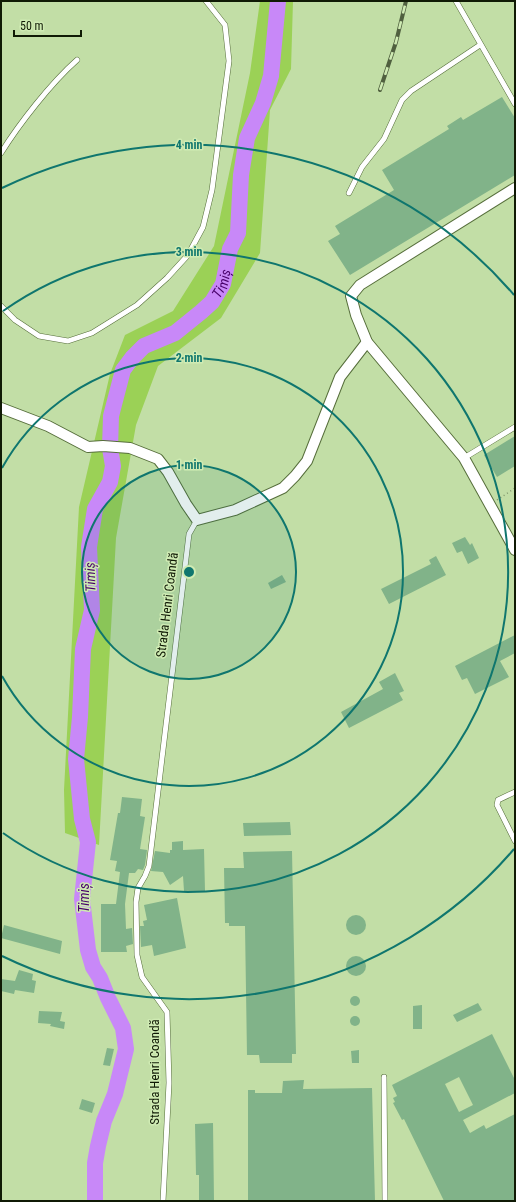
<svg xmlns="http://www.w3.org/2000/svg" width="516" height="1202" viewBox="0 0 516 1202" font-family="'Roboto Condensed',sans-serif">
<style>
.green{fill:#9bd156}
.lines{fill:none;stroke-linecap:round;stroke-linejoin:round}
.river{stroke:#c888f8;stroke-width:16}
.building{fill:#81b389;fill-rule:evenodd}
.lane-casing{stroke:#566e3b;stroke-width:6}
.street-casing{stroke:#566e3b;stroke-width:12}
.path{stroke:#81966b;stroke-width:1.5;stroke-dasharray:1 3;stroke-linecap:butt}
.lane{stroke:#fff;stroke-width:5}
.street{stroke:#fff;stroke-width:10}
.rail-casing{stroke:#50603f;stroke-width:4}
.rail{stroke:#cfebb3;stroke-width:2.5;stroke-dasharray:8;stroke-linecap:butt}
.ring{fill:none;stroke:#0f766e;stroke-width:2}
.labels{text-anchor:middle;dominant-baseline:central;stroke-width:3;stroke-linejoin:round;paint-order:stroke}
.street-label{font-size:13px;fill:#101a05;stroke:#cfebb3}
.water-label{font-size:14px;font-style:italic;fill:#48006a;stroke:#cfebb3}
.centre{fill:#0f766e;stroke:#cfebb3;stroke-width:2}
.ring-label{font-size:12px;text-anchor:middle;font-weight:bold;fill:#0f766e;stroke:#cfebb3;stroke-width:3;stroke-linejoin:round;paint-order:stroke}
</style>
<rect width="100%" height="100%" fill="#c2dea6"/>
<!-- green -->
<path class="green" d="M260,1H293L291,69L270,110L260,253L221,318L158,366L136,425L116,538L99,845L65,833L64,790L79,507L110,374L125,335L173,311L214,246L250,73Z"/>
<g class="lines">
<!-- river -->
<path class="river" id="s1" d="M95,1201V1163L98,1146L104,1121L115,1094L126,1049L123,1028L108,998L100,978L93,967L88,950L82,899L88,842L82,819L76,759L80,717L83,649L92,610L89,547L95,509L110,482L113,466L110,448L111,416L123,370L132,358L144,346L175,333L201,312L212,302L223,284L230,249L238,233L241,175L247,138L263,103L271,76L278,1"/>
</g>
<!-- building -->
<g class="building">
<path d="M502,97L515,118V175L350,275L328,241L340,234L335,226L394,190L382,170L449,129L447,126L461,117L463,120Z"/>
<path d="M515,436V466L497,477L484,455Z"/>
<path d="M465,537L470,545L472,543L479,558L468,564L462,551L457,553L452,543Z"/>
<path d="M436,556L446,575L389,604L381,589L431,564L429,560Z"/>
<path d="M282,575L286,582L271,589L268,583Z"/>
<path d="M515,635V653L500,661L509,677L475,694L467,678L462,680L455,666Z"/>
<path d="M395,673L404,691L399,693L403,700L349,728L341,712L383,689L379,682Z"/>
<path d="M122,797L142,799L140,816L145,817L140,849L147,850L145,865L143,870L138,869L135,873H129L125,904L126,929L132,928L133,944L126,946L127,952H101V904H116L120,872L115,871L117,861L110,860L118,813H120Z"/>
<path d="M290,822L291,835L244,836L243,823Z"/>
<path d="M183,841V850L204,849L205,891H184L183,876L170,885L163,872L151,871L155,851L170,853V850H172V842Z"/>
<path d="M292,851L296,1054H292V1063H260L259,1055H247L245,926H229V923H225L224,868H244L243,852Z"/>
<path d="M177,898L186,948L154,956L152,945L141,947L140,926H144L143,921L147,920L144,905Z"/>
<circle cx="356" cy="925" r="10"/>
<path d="M4,925L62,941L60,954L1,938Z"/>
<circle cx="356" cy="966" r="10"/>
<path d="M19,970L33,974L32,980L36,981L34,993L15,990L14,994L1,991V979L15,981Z"/>
<circle cx="355" cy="1001" r="5"/>
<path d="M478,1003L482,1010L457,1022L453,1015Z"/>
<path d="M422,1005V1029H413V1006Z"/>
<path d="M39,1011L62,1012L60,1021L65,1022L64,1029L50,1026L51,1024L38,1023Z"/>
<circle cx="355" cy="1021" r="5"/>
<path d="M492,1034L515,1080V1093L463,1120L470,1133L484,1125L486,1129L515,1114V1201H444L404,1119L402,1120L393,1103L395,1102L393,1098L397,1096L392,1085ZM459,1077L473,1105L459,1112L445,1084Z"/>
<path d="M107,1048L114,1049L110,1066L103,1065Z"/>
<path d="M359,1050V1063H352L351,1051Z"/>
<path d="M304,1080L303,1089L372,1088L375,1201H248V1090H255V1093H282L283,1081Z"/>
<path d="M82,1099L95,1103L92,1113L79,1109Z"/>
<path d="M213,1123L214,1201H199V1175H196L195,1124Z"/>
</g>
<g class="lines">
<defs>
<g id="lane">
<path d="M456,1L515,104"/>
<path d="M1,153C19,124 51,83 77,60"/>
<path d="M349,193L362,167L384,139L402,100L411,91L480,45"/>
<path d="M1,306L15,320L39,336L68,341L92,333L137,305L167,278L188,255L203,227L212,190L229,61L225,25L206,1"/>
<path d="M464,458L515,427"/>
<path d="M515,792L498,800L497,805L515,841"/>
<path d="M384,1077L385,1201"/>
<path d="M163,1201L169,1083L167,1012L142,977L137,955L136,902L138,888L145,876L149,866L189,534L197,520"/>
</g>
<g id="street">
<path d="M515,188L360,285L351,296L356,315L367,342L464,458L515,550"/>
<path d="M1,408L48,426L88,447L103,446L130,448L158,459L168,472L186,504L197,520L235,510L283,488L295,476L307,461L340,377L367,342"/>
</g>
</defs>
<!-- lane casing -->
<use href="#lane" class="lane-casing"/>
<!-- street casing -->
<use href="#street" class="street-casing"/>
<!-- path -->
<path class="path" d="M497,500L515,488"/>
<!-- lane -->
<use href="#lane" class="lane"/>
<!-- street -->
<use href="#street" class="street"/>
<defs>
<path id="rail" d="M380,90L396,42L406,1"/>
</defs>
<!-- rail casing -->
<use href="#rail" class="rail-casing"/>
<!-- rail -->
<use href="#rail" class="rail"/>
</g>
<!-- distance rings -->
<circle cx="189" cy="572" r="107" fill="#0f766e" fill-opacity=".12"/>
<g class="ring">
<circle cx="189" cy="572" r="107"/>
<path d="M2 468A214 214 0 1 1 2 676"/>
<path d="M3 311A320 320 0 1 1 3 833"/>
<path d="M514 849A427 427 0 0 1 2 956M2 188A427 427 0 0 1 514 295"/>
</g>
<g class="labels">
<!-- street labels -->
<g class="street-label">
<text transform="translate(167 605) rotate(-83)">Strada Henri Coandă</text>
<text transform="translate(154 1072) rotate(-90)">Strada Henri Coandă</text>
</g>
<!-- water labels -->
<g class="water-label">
<text stroke="none"><textPath href="#s1" startOffset="988">Timiș</textPath></text>
<text transform="translate(90 577) rotate(-92)">Timiș</text>
<text transform="translate(84 898) rotate(-90)">Timiș</text>
</g>
</g>
<circle cx="189" cy="572" r="6" class="centre"/>
<g class="ring-label">
<text x="189" y="149">4 min</text>
<text x="189" y="256">3 min</text>
<text x="189" y="362">2 min</text>
<text x="189" y="469">1 min</text>
</g>
<!-- border -->
<rect width="516" height="1202" fill="none" stroke="#101a05" stroke-width="4"/>
<!-- scale -->
<path d="M14 30v6h67v-6" fill="none" stroke="#101a05" stroke-width="2"/>
<text x="20" y="30" font-size="12" fill="#101a05" stroke="#cfebb3" stroke-width="3" paint-order="stroke">50 m</text>
</svg>
